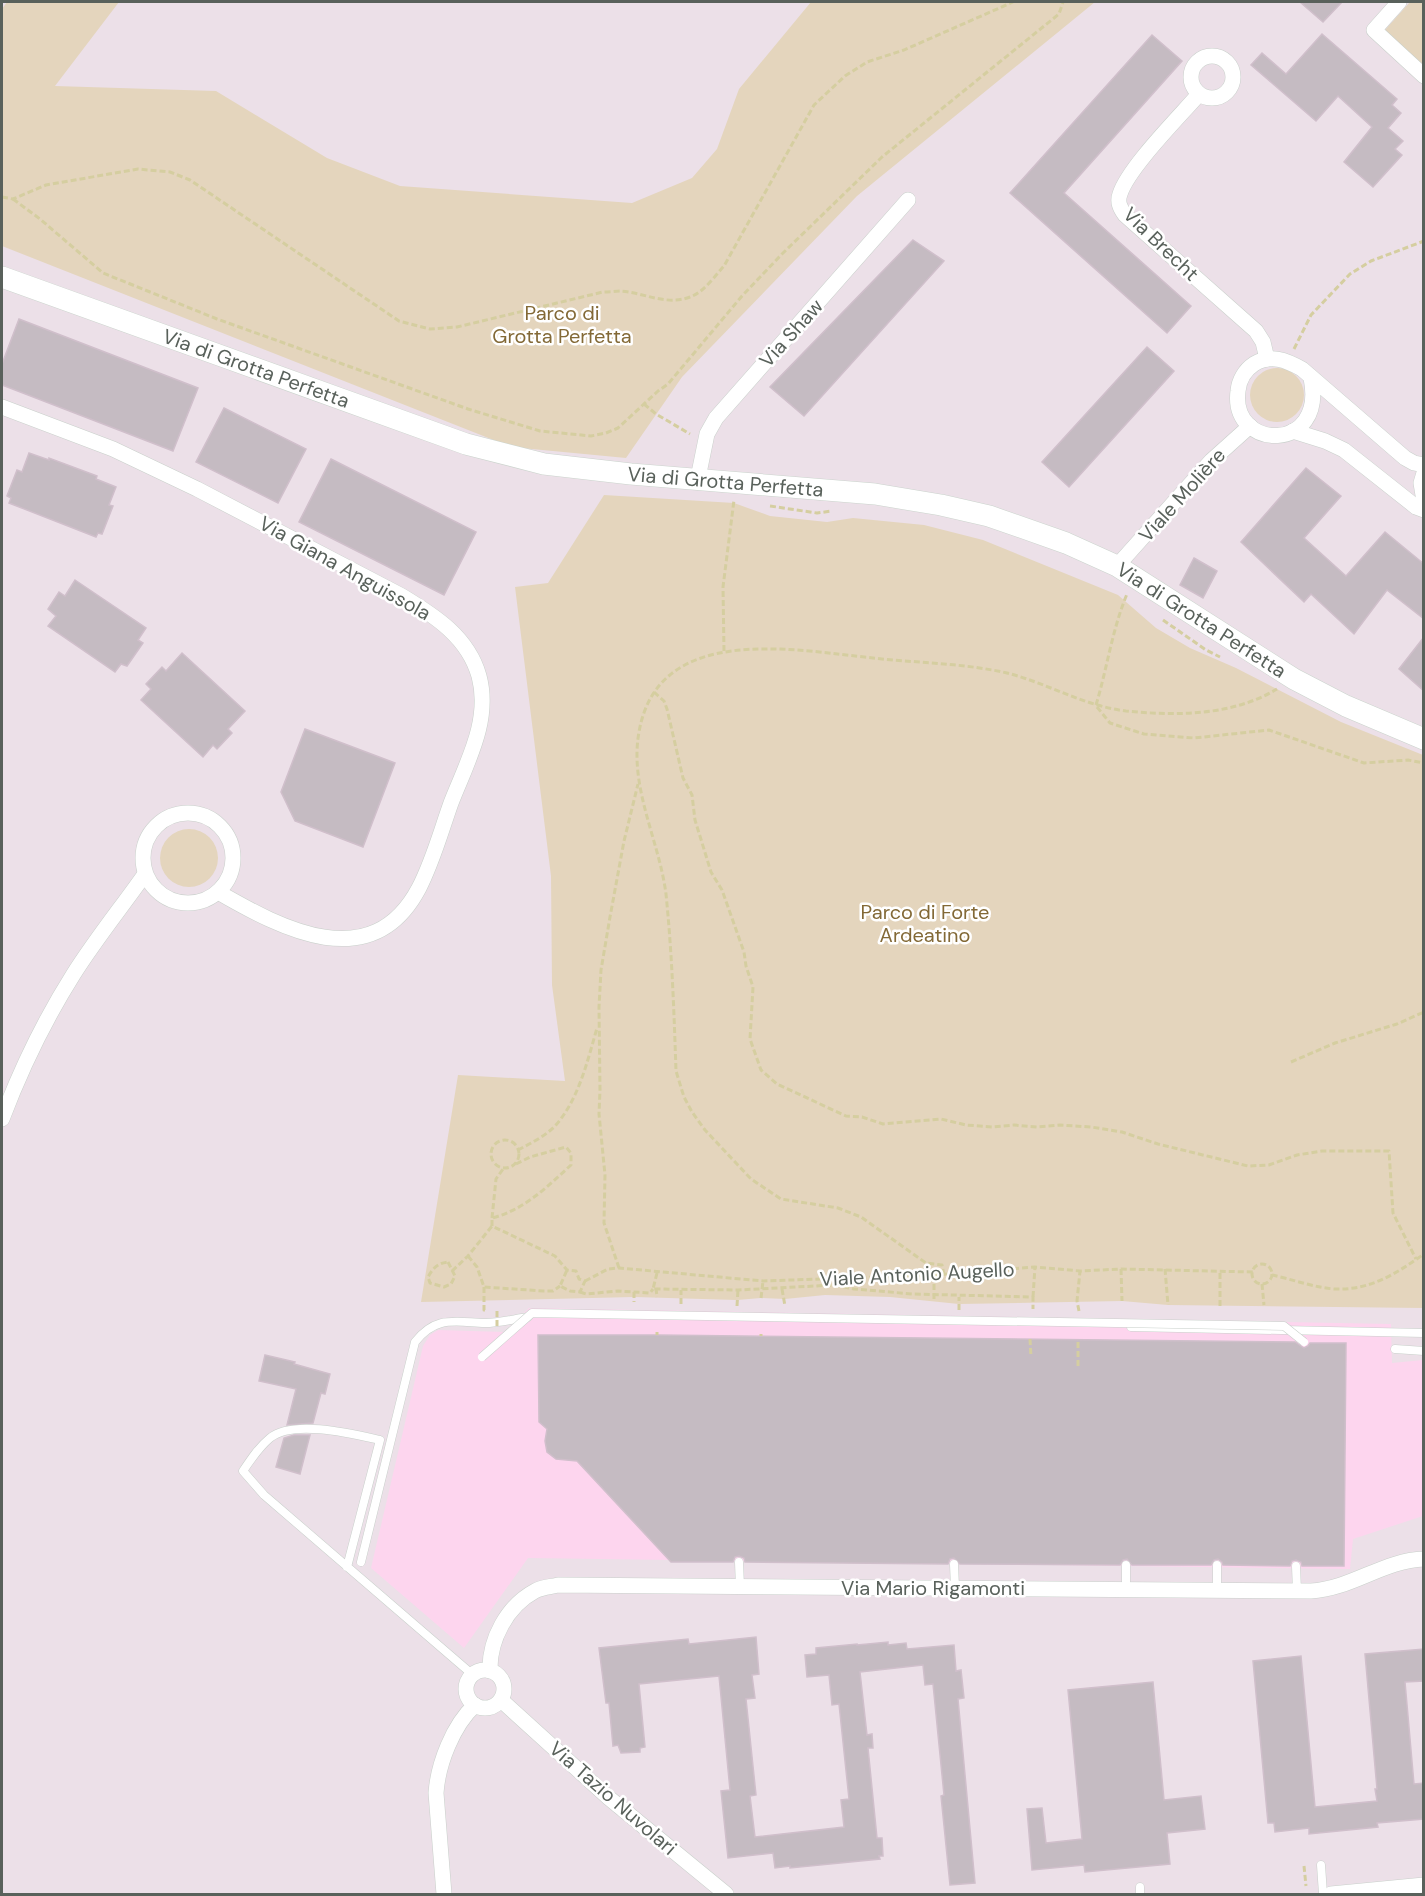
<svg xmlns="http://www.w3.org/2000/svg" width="1425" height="1896" viewBox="0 0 1425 1896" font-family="'DM Sans',sans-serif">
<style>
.commercial{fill:#fdd5ee}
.green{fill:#e4d5bd}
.building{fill:#c5bbc2;stroke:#d0bfcb;stroke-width:1.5}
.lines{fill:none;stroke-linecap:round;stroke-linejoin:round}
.lane-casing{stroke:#c9d0cb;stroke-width:9}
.street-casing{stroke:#c9d0cb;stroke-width:16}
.secondary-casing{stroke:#cbd4cd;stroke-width:22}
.path{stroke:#d5cea0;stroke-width:3;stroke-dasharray:6 3;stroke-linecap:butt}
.lane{stroke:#fff;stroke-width:8}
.street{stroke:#fff;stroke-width:15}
.secondary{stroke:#fff;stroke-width:21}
.lane-bridge-casing{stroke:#c9d0cb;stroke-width:9;stroke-linecap:butt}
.path-bridge{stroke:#d5cea0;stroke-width:3;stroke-dasharray:6 3;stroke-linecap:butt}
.lane-bridge{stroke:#fff;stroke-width:8}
.labels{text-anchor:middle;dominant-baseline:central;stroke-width:5;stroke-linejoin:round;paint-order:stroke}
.street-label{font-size:20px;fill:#59615b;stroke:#fff}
.park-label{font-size:20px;fill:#836936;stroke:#fff}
</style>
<rect width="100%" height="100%" fill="#ece0e8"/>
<!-- commercial -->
<path class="commercial" d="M529,1308L1391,1324L1392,1363L1423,1360V1516L1353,1539L1350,1569L528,1558L464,1648L371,1568L423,1346L430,1335L438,1330L505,1332Z"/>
<!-- green -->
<g class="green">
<path d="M7,2H119L55,86L216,91L327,158L400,186L632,203L692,178L717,149L739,89L811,2H1095L857,196L682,377L626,458L511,447L2,246V9Z"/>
<path d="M1410,2H1423V66L1385,30Z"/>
<circle cx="1277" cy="395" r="27"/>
<path d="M604,495L734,503L770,516L827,522L853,518L924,525L983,540L1118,595L1156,628L1190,648L1236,668L1341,722L1423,755V1308L1168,1305L1122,1301L959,1304L890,1297L825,1295L785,1299L761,1298L737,1300L634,1297L421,1302L458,1075L565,1081L552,985L551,876L515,587L548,583Z"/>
<circle cx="189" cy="858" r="29"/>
</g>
<!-- building -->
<g class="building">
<path d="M1300,2H1342L1323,22Z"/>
<path d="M1322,34L1397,99L1392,105L1401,113L1388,128L1403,141L1395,149L1402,155L1373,187L1344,162L1372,127L1338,96L1316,121L1251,65L1262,53L1286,74Z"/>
<path d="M1152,35L1182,61L1064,193L1191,306L1167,333L1010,193Z"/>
<path d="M913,240L944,261L804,416L770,387Z"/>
<path d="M19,319L198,388L173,451L2,385V364Z"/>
<path d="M1147,347L1174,371L1069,487L1042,462Z"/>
<path d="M224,408L306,449L278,503L196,462Z"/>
<path d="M29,453L49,460V458L97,476L96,479L116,487L109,505L113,506L102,534L98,533L96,537L9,503L11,498L7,496L17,470L22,472Z"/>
<path d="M331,459L476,532L444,595L299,522Z"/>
<path d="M1306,468L1341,496L1304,538L1346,576L1385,532L1424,564V619L1387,590L1354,634L1311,594L1304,602L1241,542Z"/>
<path d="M1194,558L1217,571L1203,598L1180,585Z"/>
<path d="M75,580L146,628L138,640L143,643L127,666L121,664L115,672L48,626L56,616L48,609L59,592L65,596Z"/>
<path d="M1424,637V691L1399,669Z"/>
<path d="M182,653L245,711L228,729L232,733L217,749L213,745L203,757L141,700L151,689L146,684L162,667L166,671Z"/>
<path d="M305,729L395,763L363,847L295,821L281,792Z"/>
<path d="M538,1335H657L1295,1342L1304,1348L1308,1346L1310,1343H1346L1344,1566H1302L1301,1562L1296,1560L1292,1561L1290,1566L1223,1565L1222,1562L1218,1559L1214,1560L1211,1565H1132L1127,1559L1123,1560L1120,1565L960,1564L954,1558L950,1559L948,1564L745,1562L744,1558L739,1556L735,1557L733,1562H671L577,1461L556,1459L547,1452L545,1441L547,1429L539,1422Z"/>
<path d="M265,1355L295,1362L294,1364L330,1374L325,1394L321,1393L313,1423L287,1425L296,1389L259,1381Z"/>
<path d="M294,1435H310L300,1474L276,1467L284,1438Z"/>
<path d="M756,1637L759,1674L752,1675L755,1698L746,1699L756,1795L750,1796L755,1837L844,1827L841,1800L849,1799L839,1704L832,1705L829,1675L807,1677L805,1655L816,1654V1648L857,1644V1645L888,1642V1645L906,1643L907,1649L954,1645L956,1671L961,1670L964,1698L958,1699L975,1883L950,1885L941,1796L944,1795L933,1684L925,1685L923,1665L860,1672L867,1735L872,1734L873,1748H868L877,1838H882L883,1856H879L880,1859L790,1868V1866L775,1868L773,1853L728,1858L721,1791L730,1790L719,1676L639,1684L645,1747L640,1748V1752L621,1753L618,1745L613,1746L609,1703H606L599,1648L688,1639L689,1644Z"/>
<path d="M1424,1649V1681L1405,1682L1414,1784L1424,1783V1819L1377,1823L1378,1827L1309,1834V1828L1275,1832L1274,1823H1268L1253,1661L1301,1656L1315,1807L1377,1801L1375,1789H1377L1365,1654Z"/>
<path d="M1153,1682L1164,1800L1201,1796L1205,1829L1167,1833L1170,1864L1085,1872L1084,1865L1032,1870L1027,1809L1042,1808L1046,1843L1082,1839L1068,1690Z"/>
</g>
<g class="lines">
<defs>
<g id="lane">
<path d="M1131,1327L1424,1333"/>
<path d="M1395,1349L1424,1351"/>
<path d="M361,1562L415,1342C436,1315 455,1322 485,1323C499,1323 514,1319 528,1317"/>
<path d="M739,1562L740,1587"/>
<path d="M954,1564L955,1588"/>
<path d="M1217,1565V1590"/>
<path d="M1296,1566L1297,1591"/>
<path d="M347,1567L380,1440C353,1434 293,1419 270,1438C259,1447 251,1459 243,1471L264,1495L473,1675"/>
<path d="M1126,1590V1565"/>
<path d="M1321,1865L1323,1894"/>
<path d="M1140,1887V1894"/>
</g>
<g id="street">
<path d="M1399,2L1374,30L1424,76"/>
<circle cx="1212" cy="77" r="21"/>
<path d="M1199,94C1180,116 1128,168 1120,194C1117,202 1120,208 1125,215L1256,331L1263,342L1267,359"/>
<path d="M1311,378C1327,454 1230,451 1238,391C1239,380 1245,370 1254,364C1271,354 1286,360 1302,369L1405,458L1414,463L1424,465"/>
<path d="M2,407L113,449L197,489L402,596C435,616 468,637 479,676C491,720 467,762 451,803C441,831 433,861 419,888C372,977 282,929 218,892"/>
<path d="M1293,431L1325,441L1344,450L1416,507L1424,510"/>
<path d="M1424,473L1421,483L1424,501"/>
<path d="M698,478L707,434L716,418L908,200"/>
<path d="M1117,566L1211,461L1250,426"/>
<circle cx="188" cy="858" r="45"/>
<path d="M2,1119C21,1069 44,1021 73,975C95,940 121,908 145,874"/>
<circle cx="485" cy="1689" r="19"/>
<path d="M490,1671C489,1640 507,1606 535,1591C542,1587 550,1587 558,1585L1311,1591C1351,1589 1384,1560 1424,1559"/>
<path d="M501,1700L609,1798L726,1894"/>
<path d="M444,1894L436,1793C438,1764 453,1725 475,1705"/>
<path d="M1331,1894L1424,1885"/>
</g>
<g id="secondary">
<path id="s1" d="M2,277L466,444L544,464L631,474L875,494L941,505L989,516L1066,543L1117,566L1294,679L1346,706L1424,739"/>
</g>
</defs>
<!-- lane casing -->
<use href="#lane" class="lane-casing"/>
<!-- street casing -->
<use href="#street" class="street-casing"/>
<!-- secondary casing -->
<use href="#secondary" class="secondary-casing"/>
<!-- path -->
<g class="path">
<path d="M2,197L13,199L46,185L138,169L170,172L190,180L399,321L430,329L457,327L603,292C609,292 616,291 621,291C645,293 666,306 690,297C704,292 714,277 724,266L814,105L845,76L867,62L904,50L1013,2"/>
<path d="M13,199L40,219L103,273L217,319L468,409L540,431L591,436L606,433L618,428L658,391L668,384L742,296L782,254L882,157L1059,14L1063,2"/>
<path d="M1294,349L1311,315L1350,274L1371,261L1424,241"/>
<path d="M644,404L656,414L690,434"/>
<path d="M770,506L817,513L832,511"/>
<path d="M1163,620L1206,650L1220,657"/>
<path d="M724,651L723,587L734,500"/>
<path d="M654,692L664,701L667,709L683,778L692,795L695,820L711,872L722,890L744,952L746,966L753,987L750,1039L761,1070L777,1084L846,1116L862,1117L883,1124L941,1119L966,1125L992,1127L1014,1125L1037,1127L1060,1125L1091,1127L1122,1132L1158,1144L1248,1166L1269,1165L1297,1155L1322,1151H1389L1393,1213L1416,1259"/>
<path d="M1096,705C1107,669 1112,630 1127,594"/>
<path d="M1097,707L1110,723L1144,734L1194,738L1269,730L1364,763L1408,760L1424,763"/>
<path d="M1291,1062L1335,1043L1397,1024L1424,1012"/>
<circle cx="505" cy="1154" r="14"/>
<path d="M518,1150C533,1142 550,1134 560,1120C580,1094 588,1059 597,1028"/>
<path d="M516,1164L530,1157L566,1147L571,1153V1165C547,1187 524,1210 492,1218V1226L555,1256L567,1270L576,1271L579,1279L585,1281L580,1292L570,1291L560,1286L567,1270"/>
<path d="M492,1218L496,1179L503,1169"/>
<path d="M468,1256L477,1267L484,1287L544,1291H553L560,1286"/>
<path d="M448,1262L455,1276L451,1284L444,1287L430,1283L428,1277C433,1268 438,1263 448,1262Z"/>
<circle cx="1262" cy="1274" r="10"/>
<path d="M619,1268L604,1223L605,1175L599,1114L600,1090L599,1007L601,970L610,917L624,841L638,784"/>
<path d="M1121,1269L1122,1301"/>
<path d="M1165,1269L1168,1305"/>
<path d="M452,1271L468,1256L492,1226"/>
<path d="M657,1273L653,1289L738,1290L834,1285L854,1289L913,1294L1033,1297V1309"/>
<path d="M934,1275V1301"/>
<path d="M944,1275L942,1265L926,1263L861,1217L838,1208L781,1199L751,1179L705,1130L692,1112L684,1097L676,1071C674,1012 672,953 666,894C659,840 629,787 639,732C658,622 794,650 873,658C917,663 963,663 1007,673C1047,683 1084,706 1126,711C1177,716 1232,716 1277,689"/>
<path d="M1272,1275C1291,1279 1319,1289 1337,1289C1371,1290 1397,1273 1424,1254"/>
<path d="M585,1281L608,1269L619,1268L763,1281L934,1275L1035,1267L1080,1271L1121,1269L1253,1272"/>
<path d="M1262,1284L1264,1305"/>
<path d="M484,1287V1310H486"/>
<path d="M656,1288L657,1297"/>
<path d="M782,1289L785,1306"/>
<path d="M580,1292L586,1294L618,1291L650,1293L653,1289"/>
<path d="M634,1292V1302"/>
<path d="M1033,1297L1035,1267"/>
<path d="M761,1298L763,1281"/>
<path d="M681,1304V1290"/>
<path d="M737,1306L738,1290"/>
<path d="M1220,1306V1272"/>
<path d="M959,1310V1297"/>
<path d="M1079,1311L1077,1301L1080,1271"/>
<path d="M657,1335V1332"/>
<path d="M761,1336V1334"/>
<path d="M1030,1339L1031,1357"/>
<path d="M1078,1366V1340"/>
<path d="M1304,1866L1306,1886"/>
</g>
<!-- lane -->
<use href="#lane" class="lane"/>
<!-- street -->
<use href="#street" class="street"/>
<!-- secondary -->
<use href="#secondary" class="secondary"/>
<defs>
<path id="lane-bridge" d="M482,1357L532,1313L1284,1326L1304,1342"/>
</defs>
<!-- lane-bridge casing -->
<use href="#lane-bridge" class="lane-bridge-casing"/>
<!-- path-bridge -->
<path class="path-bridge" d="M497,1326V1311"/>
<!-- lane-bridge -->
<use href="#lane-bridge" class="lane-bridge"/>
</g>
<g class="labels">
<!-- street labels -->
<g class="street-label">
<text transform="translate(1161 244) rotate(44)">Via Brecht</text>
<text transform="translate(791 333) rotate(-48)">Via Shaw</text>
<text stroke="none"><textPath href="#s1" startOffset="270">Via di Grotta Perfetta</textPath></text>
<text stroke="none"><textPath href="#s1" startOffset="756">Via di Grotta Perfetta</textPath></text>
<text transform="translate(1182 495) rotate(-48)">Viale Molière</text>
<text transform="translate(345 568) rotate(29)">Via Giana Anguissola</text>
<text stroke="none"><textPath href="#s1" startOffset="1260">Via di Grotta Perfetta</textPath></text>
<text transform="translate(917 1274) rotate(-3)">Viale Antonio Augello</text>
<text x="933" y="1588">Via Mario Rigamonti</text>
<text transform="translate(613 1798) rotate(41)">Via Tazio Nuvolari</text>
</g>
<!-- park labels -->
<g class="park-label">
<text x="562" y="313">Parco di<tspan x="562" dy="23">Grotta Perfetta</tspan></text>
<text x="925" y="912">Parco di Forte<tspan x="925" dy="23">Ardeatino</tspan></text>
</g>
</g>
<!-- border -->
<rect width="1425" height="1896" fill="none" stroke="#59615b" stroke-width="6"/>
</svg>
